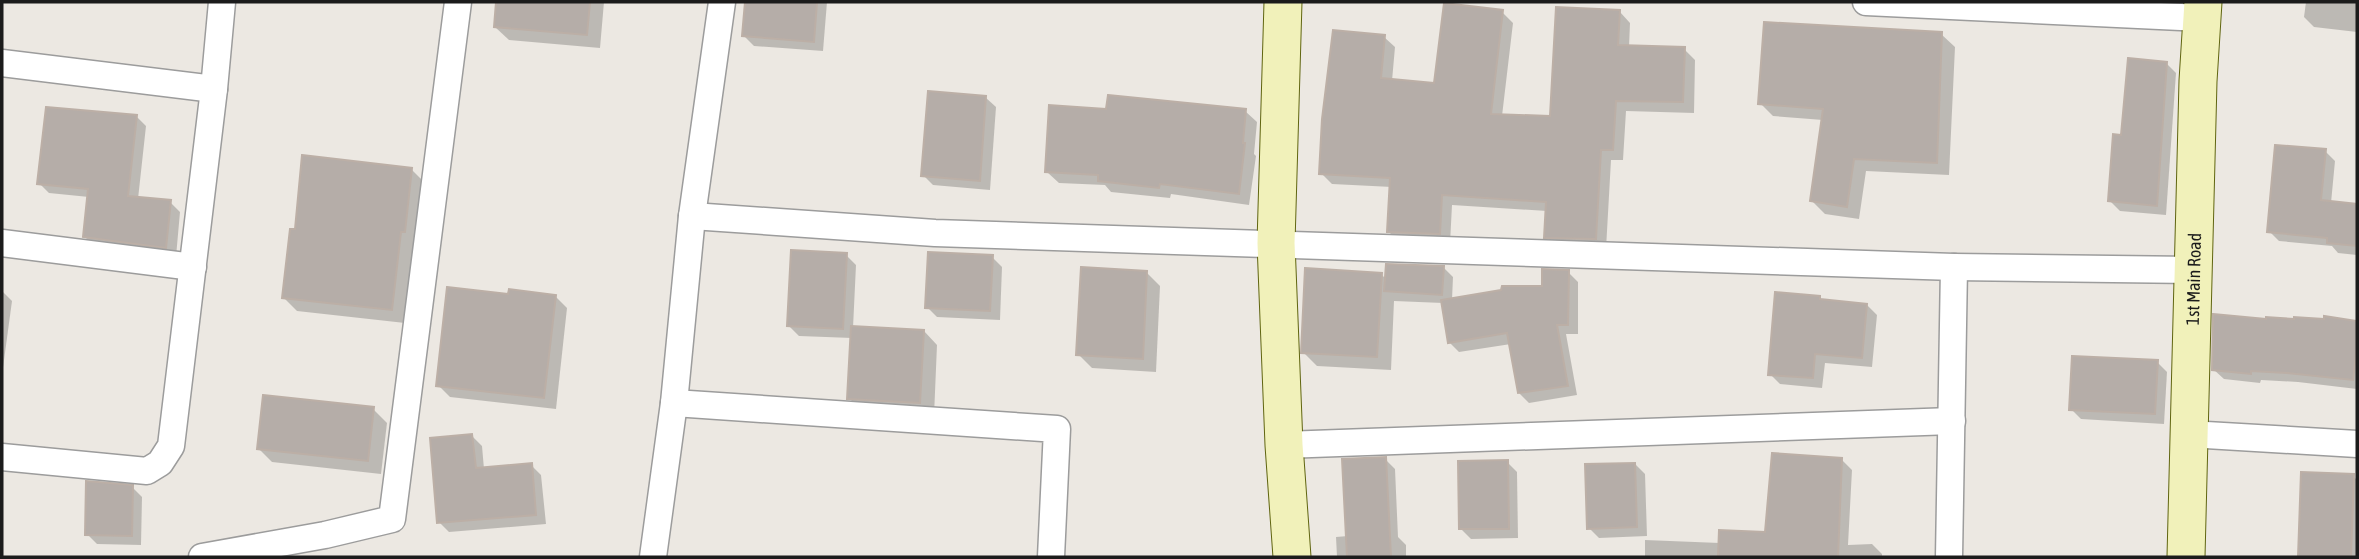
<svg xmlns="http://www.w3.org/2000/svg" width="2359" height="559" viewBox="0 0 2359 559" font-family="'Asap Condensed',sans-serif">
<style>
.shadow{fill:#0003}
.building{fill:#b5ada8;stroke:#bcafa6;stroke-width:2}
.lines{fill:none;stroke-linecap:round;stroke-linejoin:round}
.street-casing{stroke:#9c9c9c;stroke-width:29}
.secondary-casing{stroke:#606510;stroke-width:39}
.street{stroke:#fff;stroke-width:26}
.secondary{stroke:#f1f1ba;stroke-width:37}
.labels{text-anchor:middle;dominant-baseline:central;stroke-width:6;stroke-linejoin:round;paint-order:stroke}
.street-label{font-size:18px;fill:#1b1b1b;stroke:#fff}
</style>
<rect width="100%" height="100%" fill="#ece8e2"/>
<!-- shadow -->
<g class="shadow">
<path d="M498,2H604L600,48L509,40L495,27Z"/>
<path d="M746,2H827L823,51L754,46L744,36Z"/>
<path d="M2306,2H2357V32L2314,27L2304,17Z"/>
<path d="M1502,12L1513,23L1502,116L1552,118L1620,12L1630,23L1629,47L1684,49L1695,60L1694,113L1626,111L1623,160H1611L1606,249L1557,248L1546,237L1547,211L1452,205L1450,244L1400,243L1389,232L1392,187L1332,184L1321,173L1384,37L1395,47L1392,81L1436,85Z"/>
<path d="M1941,34L1955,47L1949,175L1866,171L1859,219L1825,214L1812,201L1823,120L1773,116L1760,103Z"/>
<path d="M2166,63L2176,73L2166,215L2120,211L2110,201L2122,136Z"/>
<path d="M985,97L996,107L990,190L933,185L923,175Z"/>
<path d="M1245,111L1257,122L1254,154L1256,156L1249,205L1171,194L1170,198L1111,192L1105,185L1059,183L1047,172Z"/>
<path d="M136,116L146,126L138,199L170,202L180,212L176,257L95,247L85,237L89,197L49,193L39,183Z"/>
<path d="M2325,151L2335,161L2331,203L2357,205V255L2338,253L2332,246L2279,241L2269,231Z"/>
<path d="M411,169L425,183L405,323L297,311L283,297L296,231Z"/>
<path d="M846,255L856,265L853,328L924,331L937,345L934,416L863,412L849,398L852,338L799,336L789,326Z"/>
<path d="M992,257L1002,267L1000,320L937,317L927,307Z"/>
<path d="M1443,267L1453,277L1452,300L1543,288L1568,272L1578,282V334H1566L1577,395L1529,403L1519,393L1511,344L1459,352L1449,342L1443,303L1394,301L1391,370L1317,366L1303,352L1381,274L1387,280Z"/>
<path d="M1147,273L1160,286L1156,372L1092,368L1078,354Z"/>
<path d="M2,291L12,301L2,375Z"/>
<path d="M510,296H555L567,308L556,409L450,397L438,385Z"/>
<path d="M1820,297L1824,302L1867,305L1877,315L1872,367L1825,363L1822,388L1780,384L1770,374Z"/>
<path d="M2326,318L2357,323V389L2298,382L2261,380L2260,383L2224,379L2213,369L2268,321H2326Z"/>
<path d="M2157,362L2167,372L2164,424L2081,419L2071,409Z"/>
<path d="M373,409L387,423L381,474L272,462L258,448Z"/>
<path d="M472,436L482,446L484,469L531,465L541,475L546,524L449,532L439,522Z"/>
<path d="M1385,459L1395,469L1398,537L1406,545V557H1337L1336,537L1348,536Z"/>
<path d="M1842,460L1852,470L1848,545L1872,544L1882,554V557H1645V540L1720,543L1767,534Z"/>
<path d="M1507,462L1517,472L1518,538L1471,539L1461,529Z"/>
<path d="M1635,464L1645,474L1647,536L1599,538L1589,528Z"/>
<path d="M2303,474L2353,476L2357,480V557H2300Z"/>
<path d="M132,487L142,497L141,545L97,544L87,534Z"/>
</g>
<!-- building -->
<g class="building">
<path d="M496,2H590L587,35L494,27Z"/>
<path d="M745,2H817L814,42L742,36Z"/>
<path d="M1444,3L1503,10L1491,114L1550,116L1556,7L1620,10L1618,45L1685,47L1683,102L1616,101L1613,150H1601L1596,239L1544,238L1546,202L1442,195L1440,234L1387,232L1390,178L1319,174L1322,119L1333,30L1385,35L1381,78L1434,83Z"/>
<path d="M1764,22L1942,32L1937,163L1854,159L1847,207L1810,201L1823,109L1758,104Z"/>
<path d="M2128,58L2167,62L2157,206L2108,201L2113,134L2121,135Z"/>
<path d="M928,91L986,96L980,181L921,176Z"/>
<path d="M1108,95L1246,109L1243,143H1245L1239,194L1160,184L1159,188L1098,181V175L1045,172L1049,105L1106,109Z"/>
<path d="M46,107L137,115L128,196L171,200L166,248L83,237L88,189L37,184Z"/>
<path d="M2275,145L2326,149L2321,200L2357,204V246L2327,243V238L2267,232Z"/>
<path d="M302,155L412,168L405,232H401L392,310L282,298L290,229H295Z"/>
<path d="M791,250L847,253L843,329L787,326Z"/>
<path d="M928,252L993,255L990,311L925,308Z"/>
<path d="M1386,264L1444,266L1442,295L1384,291Z"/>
<path d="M1081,267L1147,271L1143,359L1076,355Z"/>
<path d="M1305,268L1382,273L1377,357L1301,353Z"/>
<path d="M1542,269L1569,270L1568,325H1557L1568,386L1518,393L1507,333L1448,343L1441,300L1501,290L1502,286H1542Z"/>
<path d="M447,287L508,294L509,289L556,295L544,398L436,386Z"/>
<path d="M1775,292L1820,296V299L1867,304L1862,358L1815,354L1813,378L1768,375Z"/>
<path d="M2213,314L2266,319V317L2294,319V317L2324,319V316L2357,321V347L2353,380L2287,373L2251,371V374L2212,370Z"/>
<path d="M851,326L924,330L920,403L847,399Z"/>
<path d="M2072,356L2158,360L2155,414L2069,410Z"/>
<path d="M263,395L374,407L368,461L257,449Z"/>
<path d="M472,434L476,468L532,463L536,515L437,523L430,438Z"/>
<path d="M1772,453L1842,458L1838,557H1718L1719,530L1765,532Z"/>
<path d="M1386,457L1391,557H1347L1342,459Z"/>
<path d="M1508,460L1509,529H1459L1458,461Z"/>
<path d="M1635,463L1637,527L1587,529L1585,464Z"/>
<path d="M2301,472L2354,474L2351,557H2298Z"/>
<path d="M86,481L133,485L132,536L85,535Z"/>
</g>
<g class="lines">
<defs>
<g id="street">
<path d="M1866,2L2202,18"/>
<path d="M2,63L214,89"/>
<path d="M692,216L935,233L1954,267L2193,270"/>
<path d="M2,243L193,267"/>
<path d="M674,403L1057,429L1051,557"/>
<path d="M2189,434L2357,444"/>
<path d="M1284,445L1952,421"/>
<path d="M2,457L147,471L160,463L171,446L214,89L222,2"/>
<path d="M202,557L325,535L392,519L458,2"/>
<path d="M653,557L674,403L692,216L722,2"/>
<path d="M1949,557L1954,267"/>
</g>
<g id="secondary">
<path d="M1283,2L1276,243L1284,445L1292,557"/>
<path id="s1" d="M2186,557L2198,81L2203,2"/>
</g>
</defs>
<!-- street casing -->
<use href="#street" class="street-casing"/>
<!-- secondary casing -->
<use href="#secondary" class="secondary-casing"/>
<!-- street -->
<use href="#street" class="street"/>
<!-- secondary -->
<use href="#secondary" class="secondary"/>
</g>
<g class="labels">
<!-- street labels -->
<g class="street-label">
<text stroke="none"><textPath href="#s1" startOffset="278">1st Main Road</textPath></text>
</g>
</g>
<!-- border -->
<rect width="2359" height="559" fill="none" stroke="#1b1b1b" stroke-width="7"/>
</svg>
